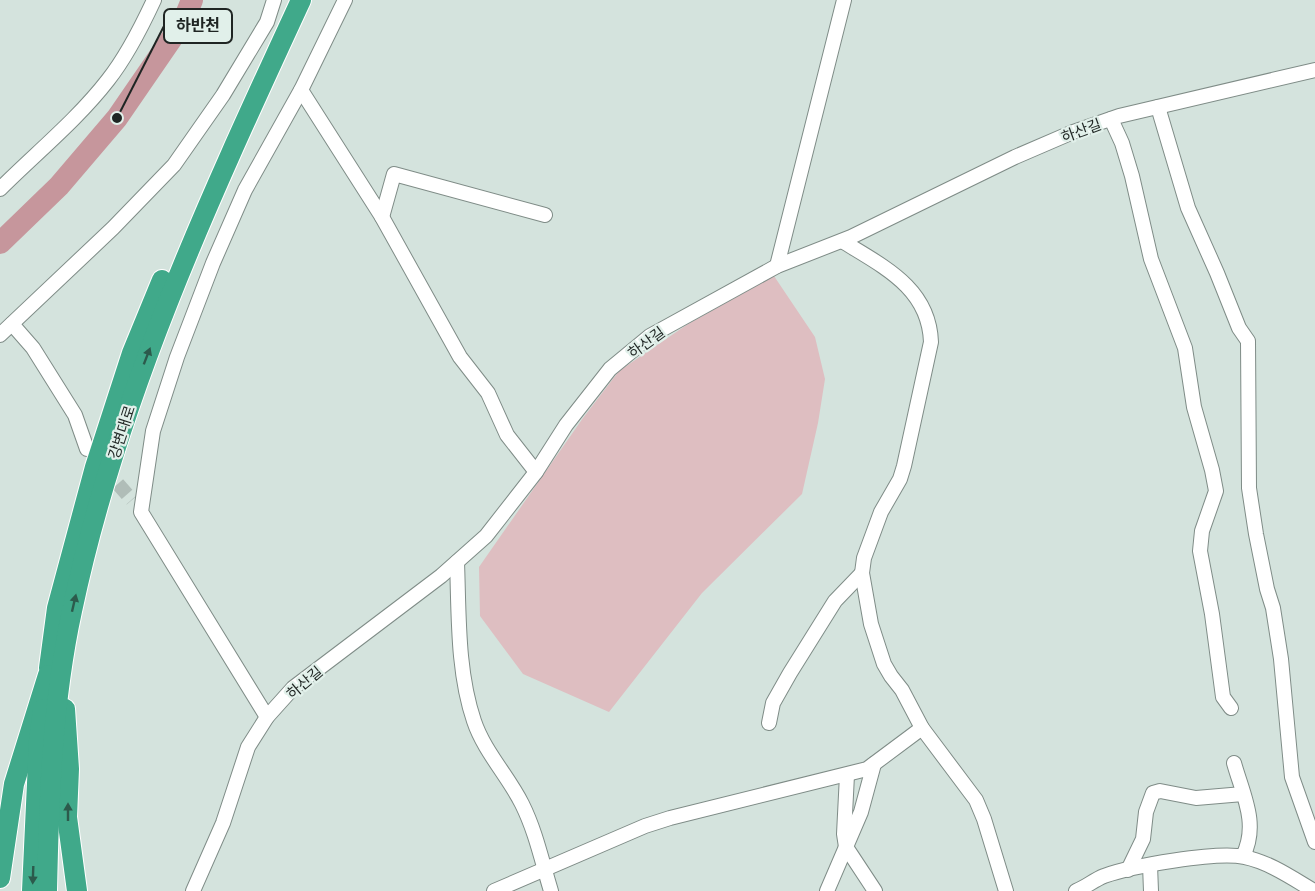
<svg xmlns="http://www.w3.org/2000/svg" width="1315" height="891" viewBox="0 0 1315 891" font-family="'Noto Serif','Noto Sans KR',serif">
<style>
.green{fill:#debec1}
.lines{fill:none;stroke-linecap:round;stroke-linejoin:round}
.river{stroke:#c6969c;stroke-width:22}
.minor-tunnel{stroke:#b0bdb8;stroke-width:14;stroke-dasharray:14 7;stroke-linecap:butt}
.minor-casing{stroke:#7f8c87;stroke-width:16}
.highway-casing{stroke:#fff;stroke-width:22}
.minor{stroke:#fff;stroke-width:14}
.highway{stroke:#40a98a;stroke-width:20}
.oneway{fill:#2c5a4c}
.labels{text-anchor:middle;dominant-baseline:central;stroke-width:4.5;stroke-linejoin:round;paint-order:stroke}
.street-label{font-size:15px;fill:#1f2523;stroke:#e1f0ea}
.leader{fill:none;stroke:#1f2523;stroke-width:2}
.callout-dot{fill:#1f2523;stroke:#e1f0ea;stroke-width:2}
.callout{fill:#e1f0ea;stroke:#1f2523;stroke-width:2}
.callout-label{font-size:16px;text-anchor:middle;font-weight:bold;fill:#1f2523}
</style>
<rect width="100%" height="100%" fill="#d4e3dd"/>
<!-- green -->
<path class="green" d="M774,276L815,337L825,379L818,423L802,494L702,593L609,712L523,674L480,616L479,567L583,418L619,371L688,324Z"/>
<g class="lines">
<!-- river -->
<path class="river" d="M0,243L59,186L117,118L183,22L192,0"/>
<!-- minor-tunnel -->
<path class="minor-tunnel" d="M104,468L132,500"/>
<defs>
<g id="minor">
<path d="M301,90L382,217L460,357L488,393L507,435L536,472"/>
<path d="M1158,107L1188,208L1217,273L1239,328L1248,341L1249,488L1256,534L1267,589L1273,608L1281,659L1292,777L1315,842"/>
<path d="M1111,119L1122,143L1132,176L1151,259L1185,348L1194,407L1212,470L1216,491L1202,531L1200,551L1212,614L1223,697L1231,708"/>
<path d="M0,189C36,153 77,120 108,80C127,56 141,28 154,0"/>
<path d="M382,217L394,174L545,215"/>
<path d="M842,241C884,267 929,288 931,342L904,466L900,479L881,512L864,558L862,573L871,624L884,664L891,676L902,690L922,728L976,800L984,819L1006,891"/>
<path d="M777,266L844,0"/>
<path d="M12,324L33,348L75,415L87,449"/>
<path d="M0,335L113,228L174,165L223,95L267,22L274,0"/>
<path d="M457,562C459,614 457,671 474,721C484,751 508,776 522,804C536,832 542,862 551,891"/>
<path d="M267,717L141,512L153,431L177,357L213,263L245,190L301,90L345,0"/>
<path d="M769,723L773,703L790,673L835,601L862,573"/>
<path d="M1234,763C1243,795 1259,824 1243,856"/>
<path d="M847,775L844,834L846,847L875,891"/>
<path d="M1150,865L1151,891"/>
<path d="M1128,870L1143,839L1146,812L1153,793L1160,791L1196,798L1243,794"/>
<path d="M193,891L223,823L248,747L267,717L293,688L441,576L486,536L536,472L566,425L610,369L650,336L777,266L851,237L1015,157L1073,132L1119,116L1315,70"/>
<path d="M494,891L645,826L670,818L867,769L922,728"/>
<path d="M827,891L861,812L874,764"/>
<path d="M1076,891C1086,887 1094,880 1104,876C1131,866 1218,851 1244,857C1269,862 1292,878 1314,891"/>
</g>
<g id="highway">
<path d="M49,668L57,608L95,467L132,353L162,280"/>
<path d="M65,709L69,769L67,817L77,891"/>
<path d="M0,878L14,784L48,675"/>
<path d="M32,891L39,740L43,709"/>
<path d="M47,891C49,797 52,703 72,611C117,397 210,197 301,0"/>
</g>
</defs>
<!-- minor casing -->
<use href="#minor" class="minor-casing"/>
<!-- highway casing -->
<use href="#highway" class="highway-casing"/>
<!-- minor -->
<use href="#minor" class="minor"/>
<!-- highway -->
<use href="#highway" class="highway"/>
</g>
<!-- one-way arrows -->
<defs><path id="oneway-solid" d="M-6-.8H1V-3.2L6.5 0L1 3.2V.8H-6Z" transform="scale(1.5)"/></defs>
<g class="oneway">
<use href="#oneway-solid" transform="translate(147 356) rotate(-69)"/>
<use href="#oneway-solid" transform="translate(74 603) rotate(-77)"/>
<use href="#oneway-solid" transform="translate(68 812) rotate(-90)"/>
<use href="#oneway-solid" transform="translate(33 875) rotate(92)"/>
</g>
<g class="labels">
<!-- street labels -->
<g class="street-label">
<text transform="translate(1081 130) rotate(-20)">하산길</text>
<text transform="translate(646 342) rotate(-36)">하산길</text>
<text transform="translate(121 432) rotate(-72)">강변대로</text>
<text transform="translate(304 682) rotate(-40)">하산길</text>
</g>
</g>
<!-- callouts -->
<path class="leader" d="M117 118L164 26"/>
<circle class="callout-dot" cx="117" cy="118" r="6"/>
<rect class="callout" x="164" y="9" width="68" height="34" rx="6"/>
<g class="callout-label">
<text x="198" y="31">하반천</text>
</g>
</svg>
